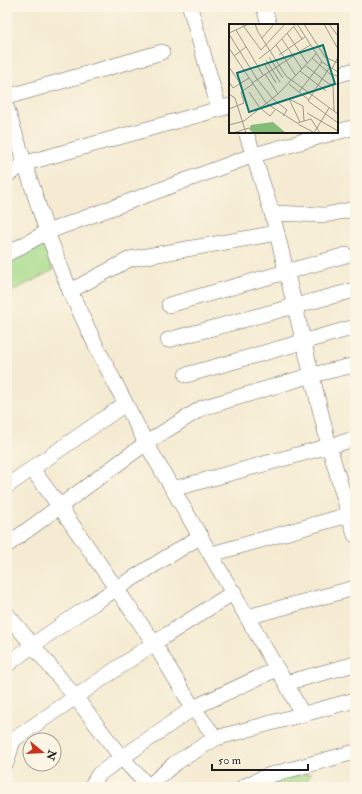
<svg xmlns="http://www.w3.org/2000/svg" width="362" height="794" viewBox="0 0 362 794" font-family="'IM FELL Double Pica',serif">
<style>
.green{fill:#a7dc8c;stroke:#627c54}
.lines{fill:none;stroke-linecap:round;stroke-linejoin:round}
.minor-casing{stroke:#68645c;stroke-width:16}
.minor{stroke:#fff;stroke-width:15}
.inset-road{fill:none;stroke:#9e9889;stroke-width:1}
.view{fill:#0f766e;fill-opacity:0.15;stroke:#0f766e;stroke-width:2}
.inset-edge{fill:none;stroke:#1c1c1c;stroke-width:2}
</style>
<rect width="100%" height="100%" fill="#fcf5e5"/>
<filter id="ink" filterUnits="userSpaceOnUse"><feTurbulence type="fractalNoise" baseFrequency=".025" numOctaves="2"/><feDisplacementMap in="SourceGraphic" scale="8" xChannelSelector="R" yChannelSelector="G"/><feConvolveMatrix kernelMatrix="1 2 1 2 8 2 1 2 1" color-interpolation-filters="sRGB"/></filter>
<filter id="wash" filterUnits="userSpaceOnUse"><feTurbulence type="fractalNoise" baseFrequency=".012" numOctaves="4" result="noise"/><feDisplacementMap in="SourceGraphic" scale="16" xChannelSelector="R" yChannelSelector="G"/><feGaussianBlur stdDeviation="0.9" result="paint"/><feColorMatrix in="noise" values="0 0 0 0 0 0 0 0 0 0 0 0 0 0 0 0 0 1.4 0 .05"/><feComposite in="paint" operator="in"/></filter>
<g filter="url(#wash)">
<rect width="100%" height="100%" fill="#f5ebd2"/>
<!-- green -->
<g class="green">
<path d="M44,241L53,270L7,294V260Z"/>
<path d="M311,773L304,787H255L272,781Z"/>
</g>
</g>
<g filter="url(#ink)">
<g class="lines">
<defs>
<g id="minor">
<path d="M190,7L219,109"/>
<path d="M264,7L269,25"/>
<path d="M337,75L355,70"/>
<path d="M7,97L162,52"/>
<path d="M7,109L47,232L70,291L98,350L146,443L277,669L286,683L302,714"/>
<path d="M246,132L272,213L329,446L355,535"/>
<path d="M337,132L355,127"/>
<path d="M7,175L26,163L230,106"/>
<path d="M272,213L325,215L355,209"/>
<path d="M7,254L47,232L254,155L336,132"/>
<path d="M70,291L130,259L277,233"/>
<path d="M169,305L346,255"/>
<path d="M168,340L355,290"/>
<path d="M186,375L355,327"/>
<path d="M32,469L60,507L154,643L193,708L216,738"/>
<path d="M7,486L125,404"/>
<path d="M173,489L355,439"/>
<path d="M7,545L146,443L202,408L312,375L355,365"/>
<path d="M212,554L355,513"/>
<path d="M7,614L76,698L121,757L149,787"/>
<path d="M247,617L355,588"/>
<path d="M7,665C68,617 135,577 201,536"/>
<path d="M286,683L355,664"/>
<path d="M7,761L13,740L154,643L234,592"/>
<path d="M91,787L99,774L193,708L277,669"/>
<path d="M148,787L174,764L216,738L355,700"/>
<path d="M243,787L267,776L355,752"/>
</g>
</defs>
<!-- minor casing -->
<use href="#minor" class="minor-casing"/>
<!-- minor -->
<use href="#minor" class="minor"/>
</g>
</g>
<!-- overview -->
<g transform="translate(229 24)">
<rect width="109" height="109" fill="#f5ebd2"/>
<path d="M44,98L57,109L23,108L20,105L22,101Z" fill="#85bc78"/>
<path class="inset-road" d="M13,0L32,26L56,0M26,0L29,8L57,52L109,90M68,0L93,38L109,48M75,0L96,33L109,39M95,0L109,25M100,0L109,12M65,3L73,15M7,6L34,51M0,9L20,0M58,9L78,39M0,10L28,55L44,75L58,86L54,92M33,14L45,0M53,15L73,45M47,21L67,52M0,24L37,79L68,99L82,95L91,109M41,27L67,0M50,31L76,13M5,32L17,23M40,33L54,54M83,34L101,50L109,52M30,35L41,26M37,36L51,58M36,41L47,59M77,42L100,60H109M0,43L11,59M100,44L79,77L109,99M103,45L109,33M71,47L97,67M36,50L49,70M0,58L4,64L20,54M23,59L81,21M60,60L80,76M104,60L105,87M20,68L31,84L41,92L46,86M70,68L93,38M0,70L6,74L17,109M0,85L15,79L12,68L24,60M78,89L109,107M71,98L60,75L74,82L75,97M69,100L84,108M0,101L15,97L49,70L87,30M4,109L20,104M85,109L100,84"/>
<path class="view" d="M94,21L106,60L20,88L8,49Z"/>
<rect width="109" height="109" class="inset-edge"/>
</g>
<!-- margin -->
<rect width="362" height="794" fill="none" stroke="#fcf5e5" stroke-width="24"/>
<!-- north arrow -->
<g transform="translate(42 752) rotate(108)"><circle r="19" fill="#fcf5e5" stroke="#a29e95"/>
<path d="M0-3L7 15L0 10L-7 15Z" fill="#c8321e"/>
<text y="-6" font-size="11" font-weight="bold" text-anchor="middle" fill="#1c1c1c">N</text>
</g>
<!-- scale -->
<path d="M212 764v6h96v-6" fill="none" stroke="#1c1c1c" stroke-width="2"/>
<text x="218" y="764" font-size="12" fill="#1c1c1c" stroke="#fcf5e5" stroke-width="3" paint-order="stroke">50 m</text>
</svg>
